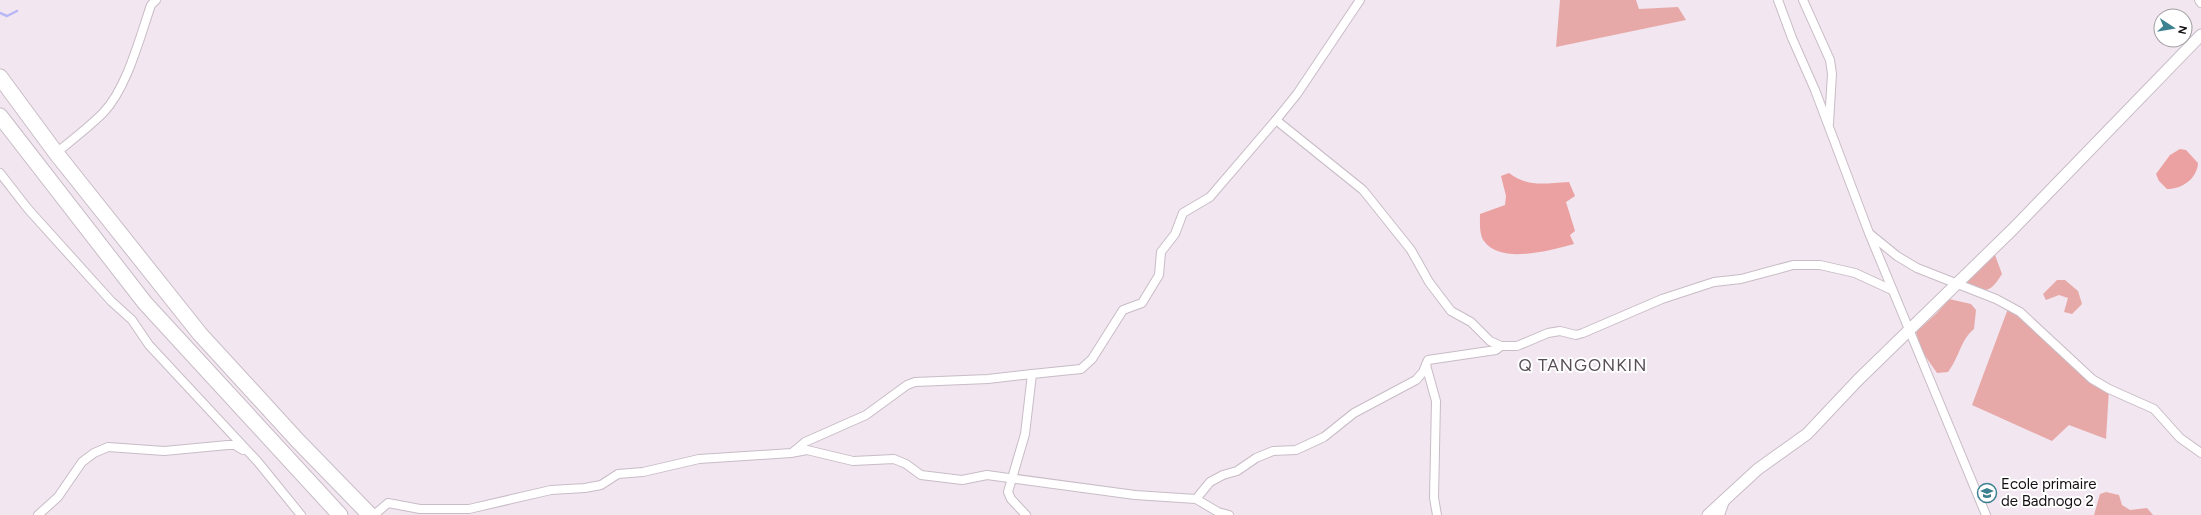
<svg xmlns="http://www.w3.org/2000/svg" width="2201" height="515" viewBox="0 0 2201 515" font-family="Figtree,sans-serif">
<style>
.green{fill:#e7a9a8}
.forest{fill:#eba1a1}
.lines{fill:none;stroke-linecap:round;stroke-linejoin:round}
.stream{stroke:#b7b7f6;stroke-width:2.5}
.street-casing{stroke:#c8bcc6;stroke-width:10}
.secondary-casing{stroke:#c8bcc6;stroke-width:13}
.highway-casing{stroke:#c8bcc6;stroke-width:17}
.street{stroke:#fff;stroke-width:8}
.secondary{stroke:#fff;stroke-width:11}
.highway{stroke:#fff;stroke-width:15}
.labels{text-anchor:middle;dominant-baseline:central;stroke-width:4;stroke-linejoin:round;paint-order:stroke}
.poi-label{font-size:15px;fill:#141013;stroke:#fff;text-anchor:start}
.quarter-label{font-size:17px;letter-spacing:1px;fill:#584e57;stroke:#fff}
</style>
<rect width="100%" height="100%" fill="#f2e6f0"/>
<!-- green -->
<g class="green">
<path d="M1560,0H1636L1639,9L1678,7L1686,20L1556,47Z"/>
<path d="M1992,255H1995L2002,274C1989,295 1985,292 1964,284Z"/>
<path d="M2057,280H2065L2078,291L2082,304L2072,314L2064,312L2068,298L2059,295L2046,300L2043,294Z"/>
<path d="M1949,299L1971,304L1976,310L1974,329C1961,339 1959,358 1948,372L1937,373L1921,350L1916,332L1937,313Z"/>
<path d="M2009,306L2109,389L2106,439L2069,425L2052,441L1972,405Z"/>
<path d="M2106,492L2119,495L2122,505L2130,510L2147,508L2153,515H2094L2100,494Z"/>
</g>
<!-- forest -->
<g class="forest">
<path d="M2180,149L2186,150L2198,163C2197,179 2182,189 2167,189L2159,181L2156,174L2170,155Z"/>
<path d="M1509,173C1529,188 1545,183 1569,182L1575,196L1566,202L1575,231L1570,235L1574,244C1551,250 1501,265 1484,241C1479,234 1480,222 1480,214L1505,205L1506,196L1501,176Z"/>
</g>
<g class="lines">
<!-- stream -->
<path class="stream" d="M0,13L7,16L17,11"/>
<defs>
<g id="street">
<path d="M1778,0L1792,38L1815,90L1869,233L1986,515"/>
<path d="M1803,0L1830,60L1832,74L1829,123"/>
<path d="M2199,0L2201,3"/>
<path d="M1276,120L1363,190L1411,250L1429,282L1451,311L1471,322L1490,341L1501,346H1517L1548,333L1560,331L1576,335L1583,333L1662,299L1714,282L1741,279L1793,265H1820L1855,273L1892,290"/>
<path d="M56,153C72,140 89,127 103,113C127,88 140,37 151,5L156,0"/>
<path d="M0,173L28,209L111,301L132,320L149,345L258,462L301,515"/>
<path d="M1870,234L1897,256L1917,268L1996,299L2020,312L2092,379L2109,389L2154,409L2180,438L2201,453"/>
<path d="M1426,365L1436,401L1434,498L1437,515"/>
<path d="M793,452L805,442L866,415L907,385L915,382L988,379L1032,374"/>
<path d="M1196,499L1210,482L1223,475L1237,471L1256,458L1273,451L1296,450L1324,437L1354,413L1416,380L1423,372L1428,360L1496,350L1501,346"/>
<path d="M38,515L58,497L82,462L94,453L108,447L164,451L228,445H235L243,450"/>
<path d="M374,515L388,503L420,509H469L551,490L585,488L601,485L618,474L643,472L699,459L791,453L807,450L853,461L894,459L906,464L921,475L962,480L987,475L1135,495L1196,499L1218,512L1229,515"/>
<path d="M1026,515L1011,499L1008,492L1025,434L1032,374L1081,369L1092,359L1123,310L1142,303L1159,275L1161,252L1175,234L1183,213L1210,197L1276,120L1297,94L1360,0"/>
<path d="M1720,515L1725,501"/>
</g>
<path id="secondary" d="M1708,515L1758,469L1807,434L1858,380L2013,229L2201,35"/>
<g id="highway">
<path d="M0,77L56,153L200,334L298,441L370,515"/>
<path d="M0,116L145,303L340,515"/>
</g>
</defs>
<!-- street casing -->
<use href="#street" class="street-casing"/>
<!-- secondary casing -->
<use href="#secondary" class="secondary-casing"/>
<!-- highway casing -->
<use href="#highway" class="highway-casing"/>
<!-- street -->
<use href="#street" class="street"/>
<!-- secondary -->
<use href="#secondary" class="secondary"/>
<!-- highway -->
<use href="#highway" class="highway"/>
</g>
<!-- icons -->
<defs>
<symbol id="school-ring" viewBox="-11 -11 22 22"><circle r="9.5" fill="#fff" stroke="#3c818f" stroke-width="1.5"/><path d="M0-5L7-2L0 1L-7-2ZM-4 1L0 2.5L4 1V4Q0 6-4 4Z" fill="#3c818f"/></symbol>
</defs>
<g fill-rule="evenodd">
<use href="#school-ring" x="1976" y="482" width="22" height="22"/>
</g>
<g class="labels">
<!-- poi labels -->
<g class="poi-label">
<text x="2001" y="484">Ecole primaire<tspan x="2001" dy="17">de Badnogo 2</tspan></text>
</g>
<!-- quarter labels -->
<g class="quarter-label">
<text x="1583" y="365">Q TANGONKIN</text>
</g>
</g>
<!-- north arrow -->
<g transform="translate(2173 28) rotate(102)"><circle r="19" fill="#ffffff" stroke="#a19fa1"/>
<path d="M0-3L7 15L0 10L-7 15Z" fill="#3c818f"/>
<text y="-6" font-size="11" font-weight="bold" text-anchor="middle" fill="#141013">N</text>
</g>
</svg>
